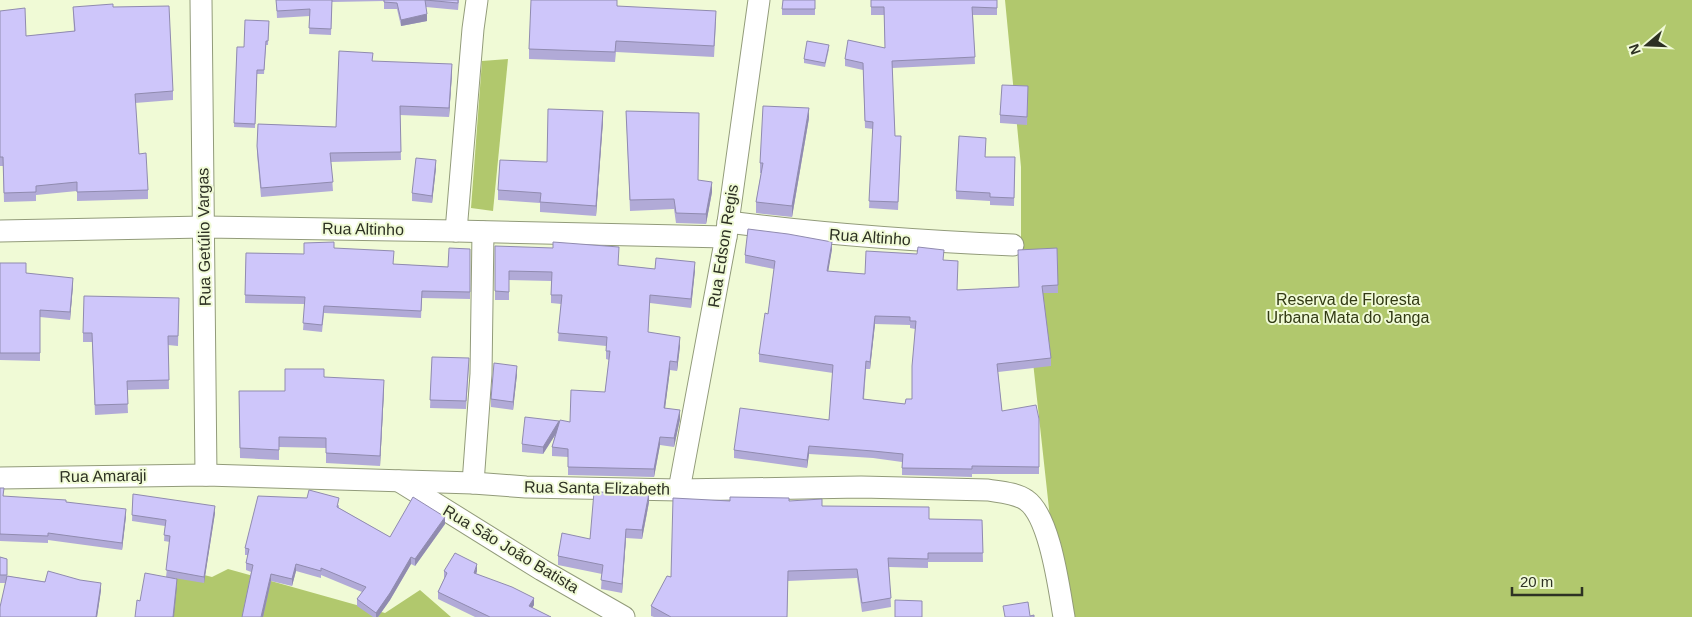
<svg xmlns="http://www.w3.org/2000/svg" width="1692" height="617" viewBox="0 0 1692 617" font-family="Arial,sans-serif">
<style>
.forest{fill:#b1c86d}
.lines{fill:none;stroke-linecap:round;stroke-linejoin:round}
.street-casing{stroke:#929b7a;stroke-width:23}
.street{stroke:#fff;stroke-width:21}
.wall{fill:#b1aad7;fill-rule:evenodd}
.shaded-wall{fill:#908baf}
.building{fill:#cec6fa;stroke:#908baf;fill-rule:evenodd}
.labels{text-anchor:middle;dominant-baseline:central;stroke-width:4;stroke-linejoin:round;paint-order:stroke}
.street-label{font-size:16px;fill:#2d3123;stroke:#f0fad6}
.park-label{font-size:16px;fill:#313913;stroke:#f0fad6}
</style>
<rect width="100%" height="100%" fill="#f0fad6"/>
<!-- forest -->
<g class="forest">
<path d="M1005,0H1692V617H1073L1050,518L1021,252V167Z"/>
<path d="M508,59L493,211L471,208L482,61Z"/>
<path d="M180,569L212,577L228,569L385,613L420,590L451,617H160Z"/>
</g>
<g class="lines">
<defs>
<g id="street">
<path d="M201,0L206,475"/>
<path d="M728,222C823,234 917,241 1013,245"/>
<path d="M0,231L204,227L456,231L726,237"/>
<path d="M456,231L473,29L477,0"/>
<path d="M0,478L206,475L473,483L526,487L679,490L861,487L988,490C1000,492 1016,493 1026,500C1050,516 1059,589 1064,617"/>
<path d="M399,481L542,570L624,617"/>
<path d="M473,483L481,374L483,232"/>
<path d="M679,490L726,237L759,0"/>
</g>
</defs>
<!-- street casing -->
<use href="#street" class="street-casing"/>
<!-- street -->
<use href="#street" class="street"/>
</g>
<!-- wall -->
<g class="wall">
<path d="M276,0H459L458,10L426,7L427,21L401,26L397,9H384V1L332,2L331,35L309,34L310,16L277,18Z"/>
<path d="M815,0V15H782V9Z"/>
<path d="M871,0H997V15H973L975,64L892,68L895,136L901,144L898,210L869,208L873,129L865,128L863,70L845,66V59L885,48L884,15H871Z"/>
<path d="M617,6L716,22L714,57L616,52L615,62L529,59V49Z"/>
<path d="M73,7H113L173,91V100L135,103L139,154L148,190V199L77,201V191L36,195V201L4,202L3,166H0V11L26,36L74,31Z"/>
<path d="M269,21L268,45H266L264,74H257L255,128L234,127L237,47H244Z"/>
<path d="M829,49L825,67L804,63V59Z"/>
<path d="M373,61L452,73L449,117L400,115L401,160L331,162L333,191L261,197L257,154L258,124L336,127Z"/>
<path d="M1028,94L1027,125L1000,123V115Z"/>
<path d="M626,111L698,180L712,192L706,224L676,223L674,209L630,211Z"/>
<path d="M809,118L792,217L756,213V202L761,173H760V163Z"/>
<path d="M603,121L596,216L540,212V203L498,200V190L547,162Z"/>
<path d="M986,146L985,157H1015L1014,206L990,205V201L956,199V191Z"/>
<path d="M436,168L432,203L412,201V193Z"/>
<path d="M495,246L618,265L655,269L695,270L691,308L650,303L648,332L680,346L677,371L670,370L665,408L680,419L674,447L660,445L654,477L568,475V457L552,456V447L555,435L543,454L522,452V444L559,421L570,422L605,392L609,360L606,359V346L558,341L561,304L551,303V281L509,280V300H495Z"/>
<path d="M334,248L394,264L448,267L470,249V299L422,298L421,318L324,313L322,332L303,330L305,304L245,303L246,253L304,254Z"/>
<path d="M1057,248L1058,293H1043L1051,358V366L998,372L1002,411L1039,419V474H972V477L902,475V462L873,458L809,454L807,468L734,458V450L829,420L833,373L759,362V354L768,314L774,269L745,263V255L832,249L828,271L865,274L943,260L957,290L1019,287ZM875,324L910,325V328L915,329L912,399L905,404L864,399L866,369H870Z"/>
<path d="M0,263L26,273L73,285L70,320L40,317V361L0,360Z"/>
<path d="M179,298L178,346L168,345L169,389L127,390L128,413L95,415L92,342H83V333Z"/>
<path d="M432,357L469,365L466,409L430,408Z"/>
<path d="M517,374L513,410L491,407V399Z"/>
<path d="M324,377L384,390L380,466L326,463V448L279,447V460L240,458L239,391H285Z"/>
<path d="M0,488L4,497L66,502L126,516L122,550L48,540V543L0,541Z"/>
<path d="M133,494L215,513L204,583L174,578L177,586L140,601L166,577L170,542L164,541L165,526L132,521Z"/>
<path d="M730,501H789L822,506L929,519L982,520L983,562H928V568L889,567L891,607L862,612L857,578L788,581L787,617H654L651,616V606L671,577Z"/>
<path d="M649,502L642,539L626,538L622,593L601,589L602,574L558,565V556L590,539Z"/>
<path d="M339,505V508L390,537L445,524L415,566L411,564L390,600L378,617H373L357,606V599L362,592L321,575V578L296,571L292,586L271,581L263,617H242L251,572L246,570V563L248,555H245V548Z"/>
<path d="M0,557L7,559V576L101,590L97,617H0L5,583H0Z"/>
<path d="M444,571H477L476,574L534,605L532,608L551,617H475L438,599V592L444,579Z"/>
</g>
<!-- shaded-wall -->
<g class="shaded-wall">
<path d="M427,14V21L401,26V20Z"/>
<path d="M452,64V73L449,117V108Z"/>
<path d="M809,108V118L792,217V206Z"/>
<path d="M603,111V121L596,216V206Z"/>
<path d="M436,160V168L432,203V196Z"/>
<path d="M712,182V192L706,224V214Z"/>
<path d="M832,242V249L827,279V271Z"/>
<path d="M695,262V270L691,308V299Z"/>
<path d="M73,278V285L70,320V312Z"/>
<path d="M875,316V324L870,369V362Z"/>
<path d="M680,337V346L677,371V362Z"/>
<path d="M670,361V370L664,416V408Z"/>
<path d="M517,366V374L513,410V402Z"/>
<path d="M384,380V390L380,466V456Z"/>
<path d="M680,410V419L674,447V438Z"/>
<path d="M559,421V429L543,454V447Z"/>
<path d="M660,437V445L654,477V469Z"/>
<path d="M809,446V454L807,468V460Z"/>
<path d="M649,493V502L642,539V530Z"/>
<path d="M215,506V513L204,583V577Z"/>
<path d="M126,509V516L122,550V543Z"/>
<path d="M445,517V524L415,566V559Z"/>
<path d="M626,529V538L622,593V584Z"/>
<path d="M411,557V564L390,600L378,617H376V613Z"/>
<path d="M296,564V571L292,586V579Z"/>
<path d="M477,564V571L474,580V573Z"/>
<path d="M271,574V581L263,617H261Z"/>
<path d="M177,579V586L174,617H173Z"/>
<path d="M101,583V590L97,617H96Z"/>
<path d="M534,598V605L529,613V606Z"/>
</g>
<!-- building -->
<g class="building">
<path d="M276,0H332L331,29L309,28L310,9L277,11Z"/>
<path d="M384,0H458V3L425,0L427,14L401,20L397,3L384,2Z"/>
<path d="M531,0H617V6L716,11L714,46L616,41L615,52L529,49Z"/>
<path d="M783,0H815V9H782Z"/>
<path d="M871,0H997V8L972,7L975,57L892,61L895,136H901L898,202L869,201L873,122L865,121L863,63L845,59L848,40L885,48L884,7H871Z"/>
<path d="M113,4V7L169,6L173,91L135,94L139,154L146,153L148,190L77,192V182L36,186V192L4,193L3,157H0V11L25,8L26,36L75,31L73,7Z"/>
<path d="M245,20L269,21L268,41H266L264,70H257L255,124L234,123L237,47H244Z"/>
<path d="M807,41L829,45L825,63L804,59Z"/>
<path d="M339,51L373,53L372,61L452,64L449,108L400,106L401,152L330,153L333,182L261,188L257,146L258,124L336,127Z"/>
<path d="M1002,85L1028,86L1027,117L1000,115Z"/>
<path d="M763,106L809,108L792,206L756,202L763,163H760Z"/>
<path d="M548,109L603,111L596,206L540,202L541,193L498,190L500,160L547,162Z"/>
<path d="M626,111L699,113L698,180L712,182L706,214L676,213L674,199L630,200Z"/>
<path d="M959,136L986,138L985,157H1015L1014,198L990,197V193L956,191Z"/>
<path d="M416,158L436,160L432,196L412,193Z"/>
<path d="M748,229L788,234L832,242L827,271L865,274L866,251L917,254L918,247L944,250L943,260L958,261L957,290L1019,287L1018,250L1057,248L1058,285L1042,286L1051,358L997,364L1002,411L1036,405L1039,419V467L972,466V469L902,468L903,454L873,451L809,446L807,460L734,450L740,408L829,420L833,365L759,354L765,313L768,314L775,261L745,255ZM875,316L910,317V321H916L912,366V399H906L905,404L863,399L866,361L870,362Z"/>
<path d="M334,242V248L394,251L393,264L448,267L449,248L470,249V292L422,291L421,311L324,306L322,325L303,323L305,297L245,295L246,253L304,254V243Z"/>
<path d="M553,242L619,247L618,265L655,269L656,258L695,262L691,299L650,295L648,332L680,337L677,362L670,361L664,408L680,410L674,438L660,437L654,469L568,467V449L552,447L560,420L570,422L571,390L605,392L610,351H606L607,337L558,333L562,295H551L552,272L509,271V292L495,291V246L553,248Z"/>
<path d="M0,263H26V273L73,278L70,312L40,310V353H0Z"/>
<path d="M84,296L179,298L178,336H168L169,380L127,381L128,404L95,405L92,333H83Z"/>
<path d="M432,357L469,358L466,401L430,400Z"/>
<path d="M494,363L517,366L513,402L491,399Z"/>
<path d="M285,369H324V377L384,380L380,456L326,453V438L279,437V450L240,448L239,391H285Z"/>
<path d="M525,417L559,421L543,447L522,444Z"/>
<path d="M0,488H4L3,496L66,500V502L126,509L122,543L48,533V536L0,534Z"/>
<path d="M309,490L339,498L337,507L390,537L413,497L445,517L415,559L411,557L390,593L376,613L357,599L366,587L321,568V571L296,564L292,579L271,574L261,617H242L253,565L246,563L249,549L245,548L258,496L307,498Z"/>
<path d="M594,492L649,493L642,530L626,529L622,584L601,580L603,565L558,556L562,533L590,539Z"/>
<path d="M133,494L215,506L204,577L166,570L170,536L164,535L166,520L132,515Z"/>
<path d="M730,497L789,498V501L822,499V506L929,507V519L982,520L983,553H928V559L888,558L891,598L862,603L857,569L788,571L787,617H671L651,606L667,576L671,577L673,498L730,501Z"/>
<path d="M455,553L477,564L474,573L512,587L534,598L529,606L551,617H490L438,592L447,573L444,571Z"/>
<path d="M0,557L7,559V575H0Z"/>
<path d="M48,571L80,580L101,583L96,617H0V607L7,576L45,582Z"/>
<path d="M145,573L177,579L173,617H135L137,600L140,601Z"/>
<path d="M895,600L922,601V617H895Z"/>
<path d="M1028,602L1030,616L1034,615V617H1005L1003,606Z"/>
</g>
<g class="labels">
<!-- street labels -->
<g class="street-label">
<text transform="translate(363 229) rotate(1)">Rua Altinho</text>
<text transform="translate(204 237) rotate(-91)">Rua Getúlio Vargas</text>
<text transform="translate(870 237) rotate(4)">Rua Altinho</text>
<text transform="translate(723 246) rotate(-81)">Rua Edson Regis</text>
<text transform="translate(103 476) rotate(-1)">Rua Amaraji</text>
<text transform="translate(597 488) rotate(1)">Rua Santa Elizabeth</text>
<text transform="translate(511 549) rotate(31)">Rua São João Batista</text>
</g>
<!-- park labels -->
<g class="park-label">
<text x="1348" y="299">Reserva de Floresta<tspan x="1348" dy="18">Urbana Mata do Janga</tspan></text>
</g>
</g>
<!-- north arrow -->
<g transform="translate(1647 45) rotate(251)" stroke="#f0fad6" stroke-width="4" paint-order="stroke">
<path d="M0-4L9 19L0 12L-9 19Z" fill="#2d3123"/>
<text y="-8" font-size="14" font-weight="bold" text-anchor="middle" fill="#2d3123">N</text>
</g>
<!-- scale -->
<path d="M1512 587v8h70v-8" fill="none" stroke="#2d3123" stroke-width="2.5"/>
<text x="1520" y="587" font-size="15" fill="#2d3123" stroke="#f0fad6" stroke-width="4" paint-order="stroke">20 m</text>
</svg>
